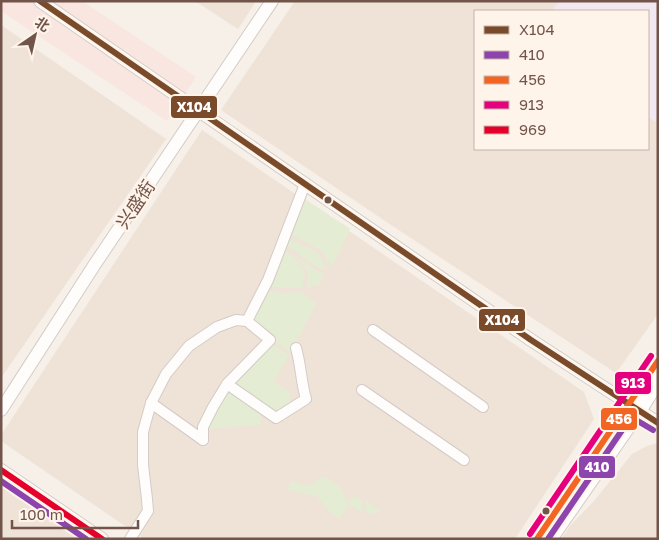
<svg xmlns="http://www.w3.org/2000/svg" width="659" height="540" viewBox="0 0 659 540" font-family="'Golos Text','Noto Sans SC',sans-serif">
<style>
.residential{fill:#efe2d7}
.commercial{fill:#f9e6e0}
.education{fill:#f1e8f1}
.green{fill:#e5ecd4}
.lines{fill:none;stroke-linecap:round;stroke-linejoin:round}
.minor-casing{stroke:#d4cbc7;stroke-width:12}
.tertiary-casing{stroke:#d4cbc7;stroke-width:14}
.secondary-casing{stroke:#d5cbc6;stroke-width:16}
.minor{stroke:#fefdfc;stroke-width:10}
.tertiary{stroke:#fefdfc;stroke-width:12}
.secondary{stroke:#fefdfc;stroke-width:14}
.bus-1-casing{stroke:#fef4ea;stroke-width:10}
.bus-2-casing{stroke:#fef4ea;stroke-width:10}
.bus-3-casing{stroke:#fef4ea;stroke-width:10}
.bus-4-casing{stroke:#fef4ea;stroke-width:10}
.bus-5-casing{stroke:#fef4ea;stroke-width:10}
.bus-1{stroke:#7a4b2a;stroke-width:6}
.bus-2{stroke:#8e44ad;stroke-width:6}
.bus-3{stroke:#f26522;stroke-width:6}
.bus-4{stroke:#e5007d;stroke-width:6}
.bus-5{stroke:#e4002b;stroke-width:6}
.bus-dot{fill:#73544a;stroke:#fef4ea;stroke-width:2}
.labels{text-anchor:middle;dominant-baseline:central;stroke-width:5;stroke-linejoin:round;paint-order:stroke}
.street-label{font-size:18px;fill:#73544a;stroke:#fef4ea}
.line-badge{stroke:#fef4ea;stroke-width:2}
.badge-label{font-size:14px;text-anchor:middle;font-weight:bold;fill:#fff}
</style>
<rect width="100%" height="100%" fill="#f6f0e9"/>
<!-- residential -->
<g class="residential">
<path d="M195,1H256L238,29Z"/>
<path d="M295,1H559L552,11H475V149H648V117L658,123V314L616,373L385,221L221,110Z"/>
<path d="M1,25L166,139L1,378Z"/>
<path d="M202,130L584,392L594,419L515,539H144L1,441V435Z"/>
<path d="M658,443V539H561L571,525L595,500L632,454L647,446Z"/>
<path d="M1,487L78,539H1Z"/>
</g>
<!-- commercial -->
<path class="commercial" d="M1,1H82L196,77L167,121L1,11Z"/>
<!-- education -->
<path class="education" d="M559,1H658V123L648,117V11H552Z"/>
<!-- green -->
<g class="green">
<path d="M305,199L350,229L333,266L329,264L322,251L292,235Z"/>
<path d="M289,239L319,253L326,270L316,267L286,245Z"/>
<path d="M284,249L295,258L305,272L302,288L270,287Z"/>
<path d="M297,257L316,270L324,274L320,284L306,288L308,272Z"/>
<path d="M268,290L284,293L300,292L317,303L290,353L274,340L277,337L253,320Z"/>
<path d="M271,343L289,355L274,382L291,393L289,404L275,412L232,383Z"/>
<path d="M227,388L262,412L260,425L208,429L213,414Z"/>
<path d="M324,476L342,489L347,502L355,496L362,501L363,513L347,503L348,506L340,519L327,510L318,497L288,490L291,481L308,486Z"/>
<path d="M364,499L381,511L367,515Z"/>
</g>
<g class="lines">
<defs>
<g id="minor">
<path d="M373,330L483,407"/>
<path d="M227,384L270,340L247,321"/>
<path d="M362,390L464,460"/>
<path d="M151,403L203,440"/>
<path d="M203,440V427L213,407L227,384L276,418L306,399C301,382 301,365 296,348"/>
<path d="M130,539L148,511L147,499L143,465V432L151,403L166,374L189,346L217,327L236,320L247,321L268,280L305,184"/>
</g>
<g id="tertiary">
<path d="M40,1L531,340L658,423"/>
<path d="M1,410L95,264L272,1"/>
<path d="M1,470L102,539"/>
</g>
<g id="secondary">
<path d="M537,539L629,405L658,361"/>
<path d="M550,539L639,411L658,381"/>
</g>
</defs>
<!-- minor casing -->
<use href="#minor" class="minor-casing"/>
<!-- tertiary casing -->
<use href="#tertiary" class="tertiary-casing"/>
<!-- secondary casing -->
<use href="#secondary" class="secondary-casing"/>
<!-- minor -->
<use href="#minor" class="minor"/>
<!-- tertiary -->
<use href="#tertiary" class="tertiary"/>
<!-- secondary -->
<use href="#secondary" class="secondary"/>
<defs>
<path id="bus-1" d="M40,1L531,340L658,423"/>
<g id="bus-2">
<path d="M1,481L86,539"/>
<path d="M548,539L631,417L653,430"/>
</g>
<path id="bus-3" d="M537,539L658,361"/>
<path id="bus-4" d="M530,534L651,356"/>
<path id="bus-5" d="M1,470L102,539"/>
</defs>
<!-- bus-1 casing -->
<use href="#bus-1" class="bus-1-casing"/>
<!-- bus-2 casing -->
<use href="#bus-2" class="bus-2-casing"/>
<!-- bus-3 casing -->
<use href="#bus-3" class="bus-3-casing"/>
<!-- bus-4 casing -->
<use href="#bus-4" class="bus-4-casing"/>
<!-- bus-5 casing -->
<use href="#bus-5" class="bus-5-casing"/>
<!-- bus-1 -->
<use href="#bus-1" class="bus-1"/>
<!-- bus-2 -->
<use href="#bus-2" class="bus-2"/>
<!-- bus-3 -->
<use href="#bus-3" class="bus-3"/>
<!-- bus-4 -->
<use href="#bus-4" class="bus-4"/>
<!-- bus-5 -->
<use href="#bus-5" class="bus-5"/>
</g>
<!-- markers -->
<g class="bus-dot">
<circle cx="328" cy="200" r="4.5"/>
<circle cx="546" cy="511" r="4.5"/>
</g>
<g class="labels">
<!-- street labels -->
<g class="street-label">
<text transform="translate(135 204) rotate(-56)">兴盛街</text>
</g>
</g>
<g class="line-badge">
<rect x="170" y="95" width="48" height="24" rx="5" fill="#7a4b2a"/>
<rect x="478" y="308" width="48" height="24" rx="5" fill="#7a4b2a"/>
<rect x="614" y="371" width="38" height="24" rx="5" fill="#e5007d"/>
<rect x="600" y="407" width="38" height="24" rx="5" fill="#f26522"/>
<rect x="578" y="455" width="38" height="24" rx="5" fill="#8e44ad"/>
</g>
<g class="badge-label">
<text x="194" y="112">X104</text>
<text x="502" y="325">X104</text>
<text x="633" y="388">913</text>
<text x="619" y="424">456</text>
<text x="597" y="472">410</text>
</g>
<!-- border -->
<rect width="659" height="540" fill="none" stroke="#73544a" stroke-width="5"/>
<!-- legend -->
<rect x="474" y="10" width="175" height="140" fill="#fef4ea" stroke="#c6b4aa"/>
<rect x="484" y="26" width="25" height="8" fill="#7a4b2a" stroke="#c6b4aa"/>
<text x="519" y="35" font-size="15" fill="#73544a">X104</text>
<rect x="484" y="51" width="25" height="8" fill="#8e44ad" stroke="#c6b4aa"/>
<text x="519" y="60" font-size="15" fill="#73544a">410</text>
<rect x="484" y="76" width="25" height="8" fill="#f26522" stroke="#c6b4aa"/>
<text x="519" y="85" font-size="15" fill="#73544a">456</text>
<rect x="484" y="101" width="25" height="8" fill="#e5007d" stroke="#c6b4aa"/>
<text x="519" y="110" font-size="15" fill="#73544a">913</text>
<rect x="484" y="126" width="25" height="8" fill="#e4002b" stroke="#c6b4aa"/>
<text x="519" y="135" font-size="15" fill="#73544a">969</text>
<!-- north arrow -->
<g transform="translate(35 35) rotate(34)" stroke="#fef4ea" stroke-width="4" paint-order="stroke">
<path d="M0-4L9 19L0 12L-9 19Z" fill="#73544a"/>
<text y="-8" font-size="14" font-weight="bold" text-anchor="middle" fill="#73544a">北</text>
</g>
<!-- scale -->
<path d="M12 520v8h126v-8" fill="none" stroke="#73544a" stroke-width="2.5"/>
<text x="20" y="520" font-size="15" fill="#73544a" stroke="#fef4ea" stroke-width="4" paint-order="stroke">100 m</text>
</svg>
